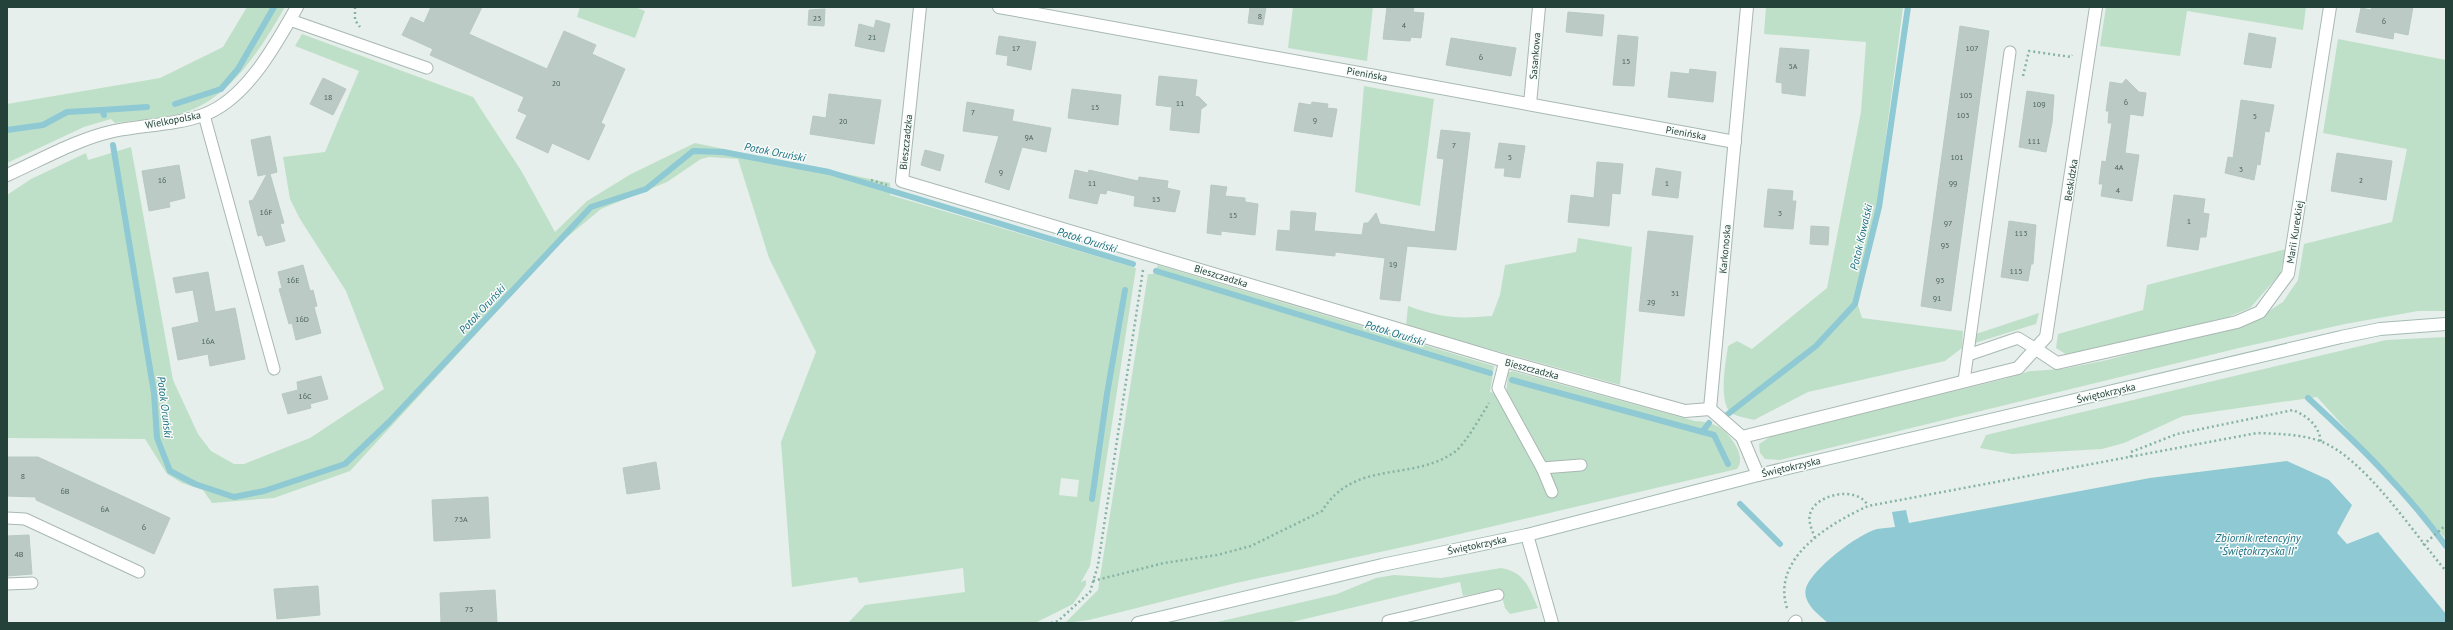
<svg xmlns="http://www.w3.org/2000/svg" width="2453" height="630" viewBox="0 0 2453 630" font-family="'PT Sans',sans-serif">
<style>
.green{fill:#bfe0c8;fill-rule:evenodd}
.water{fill:#8ec9d4}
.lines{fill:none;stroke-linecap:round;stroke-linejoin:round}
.stream{stroke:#8ec9d4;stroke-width:6}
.building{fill:#bbcac4;stroke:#b8c9c2}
.service-casing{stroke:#a8b8b2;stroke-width:13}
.minor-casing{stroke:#a8b8b2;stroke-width:14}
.tertiary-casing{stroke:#a8b8b2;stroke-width:14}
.secondary-casing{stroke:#a4bbb3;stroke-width:14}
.path{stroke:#86b3a5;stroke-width:2.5;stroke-dasharray:2 3;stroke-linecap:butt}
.service{stroke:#fff;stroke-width:11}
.minor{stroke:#fff;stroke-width:12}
.tertiary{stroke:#fff;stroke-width:12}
.secondary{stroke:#fff;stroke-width:12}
.labels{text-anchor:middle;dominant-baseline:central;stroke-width:3;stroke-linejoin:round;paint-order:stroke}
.number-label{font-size:8px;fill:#4a645c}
.street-label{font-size:10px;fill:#24423a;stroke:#f7fbf9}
.water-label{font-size:11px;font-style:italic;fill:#1c6f80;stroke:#f7fbf9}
</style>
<rect width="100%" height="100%" fill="#e6efeb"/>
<!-- green -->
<g class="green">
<path d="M247,7H285C265,42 237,87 200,106C176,119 141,119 115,123L111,119L84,127L7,163V104L160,78L223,47Z"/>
<path d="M580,7H635L645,11L635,38L577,17Z"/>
<path d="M1293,7H1373L1367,61L1288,48Z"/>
<path d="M1766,7H1903L1875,219L1856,299L1862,318L1963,331L1962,348L1945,361L1808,392L1754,420C1748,418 1739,417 1733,414C1717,406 1726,361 1728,346L1737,341L1752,349L1827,288L1861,112L1866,42L1764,34Z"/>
<path d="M2106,7H2306L2303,30L2187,11L2180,56L2100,46Z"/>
<path d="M302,34L473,97L522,172L555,232L587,201L631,174L695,143L890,183V195L1136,268L1090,566L1081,582L1086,580V585L1073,604L1035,623H848L865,605L965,592L963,568L859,583L857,577L792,587L781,442L816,352L769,258L738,159L709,157L701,159L667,182L601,209L560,243L350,471L274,498L212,503L203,490L182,483L167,474L145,439L7,438V195L31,179L86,153L88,160L131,147L173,380L198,434L211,451L234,464H244L310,438L384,389L346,291L300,219L290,199L283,157L325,152L359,71L295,46ZM1061,478L1079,480L1077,497L1059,495Z"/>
<path d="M2338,39L2446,60V311H2418L2345,324L2239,348L1780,460L1765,459L1760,453L1759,444L1773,435L2004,379L2030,371L2063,369L2107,360L2253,321L2283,302L2298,280L2304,244L2392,222L2407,149L2323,133Z"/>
<path d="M1364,86L1434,99L1420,206L1355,192Z"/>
<path d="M1578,238L1632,247L1620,385L1406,326L1408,306C1441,318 1457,319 1492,316L1500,295L1505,265L1576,252Z"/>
<path d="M2286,249L2280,274L2250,308L2228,317L2069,356L2056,348L2058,334L2143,310L2147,285Z"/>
<path d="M1158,265L1494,366L1490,392L1506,396L1508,373L1512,371L1695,421C1704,421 1712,423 1719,427C1731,435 1747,457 1737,469L1417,544L1236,583L1089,620L1065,623L1098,590L1148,274H1153Z"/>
<path d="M2039,313L2036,324L1975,343L1976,334Z"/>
<path d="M2446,337V539L2317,397L2183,416L2124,443L2102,449L2012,454L1980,448L1986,435L2386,340Z"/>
<path d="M1501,568C1525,572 1529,588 1538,608L1510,614L1505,608L1500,589L1463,596L1460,582L1288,623H1213L1337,594L1376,578L1394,575L1441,578Z"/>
</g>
<!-- water -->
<path class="water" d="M2287,461L2329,480L2352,505L2337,533L2347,544L2378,532L2446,614V623H1828C1819,615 1802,603 1806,588C1812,569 1858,534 1877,529C1882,528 1889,528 1895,527L1892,512L1906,510L1909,523L2150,478Z"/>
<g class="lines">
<!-- stream -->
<g class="stream">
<path d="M175,104L221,89L238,69L274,7"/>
<path d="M102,110L147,107"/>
<path d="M7,130L43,125L67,112L102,110L104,115"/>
<path d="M113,145L154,393L157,438L170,471L195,484L234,497L264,491L345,464L389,422L591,207L646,189L693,151L723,152L829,172L1133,264"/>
<path d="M1156,271L1490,373"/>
<path d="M1512,380L1714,435L1728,464"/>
<path d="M2308,398C2358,444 2406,491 2446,546"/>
<path d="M1728,414L1816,346L1855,304L1879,207L1908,7"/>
<path d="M1702,432L1709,423"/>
<path d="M1092,499L1107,394L1125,290"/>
<path d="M1740,504L1780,544"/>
</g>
</g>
<!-- building -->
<g class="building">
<path d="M431,7H482L469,34L547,69L564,31L596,45L592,54L625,69L601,123L605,125L589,160L552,143L548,153L516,138L527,115L518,111L524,97L430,55L433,49L402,35L411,17L424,23Z"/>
<path d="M1250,7H1266L1263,25L1248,23Z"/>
<path d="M1387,7L1414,8L1413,12L1424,13L1421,38L1411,37L1410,41L1383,39Z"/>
<path d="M2372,7H2413L2408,35L2394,32L2393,39L2356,32L2361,8L2371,10Z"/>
<path d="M825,9L824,26L808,25L809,10Z"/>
<path d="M1568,12L1604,15L1602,36L1566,32Z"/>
<path d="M876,20L890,24L884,52L855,46L859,24L874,28Z"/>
<path d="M1960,26L1989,31L1951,311L1921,306Z"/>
<path d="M2249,33L2276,38L2271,68L2244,64Z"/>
<path d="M1618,35L1638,37L1634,86L1613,85Z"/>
<path d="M999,36L1036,42L1031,70L1007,65L1008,56L996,54Z"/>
<path d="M1451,38L1516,48L1511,76L1446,65Z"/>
<path d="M1780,48L1809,50L1805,96L1782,93V83L1776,82Z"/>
<path d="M1690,69L1716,72L1713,102L1668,97L1671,72L1689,74Z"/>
<path d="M1159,76L1197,80L1195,96L1199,97L1207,105L1201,109L1199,133L1170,130L1172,107L1156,105Z"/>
<path d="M323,78L346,89L333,115L310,104Z"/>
<path d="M2126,79L2139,92L2146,93L2143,116L2130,114L2125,153L2139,155L2132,201L2101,196L2103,184H2099L2102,161L2106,162L2112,123H2108L2109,111H2106L2110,82L2122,84Z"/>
<path d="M1072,89L1121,95L1118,125L1068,118Z"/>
<path d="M2027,91L2054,95L2052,123L2046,152L2019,147Z"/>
<path d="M829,94L881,100L874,144L810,134L813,116L826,118Z"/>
<path d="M2241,100L2274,105L2269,132L2265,131L2260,165L2257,164L2254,180L2225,173L2228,157L2233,158Z"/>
<path d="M967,102L1014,110L1012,121L1051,128L1046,152L1022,147L1009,190L985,182L999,136L963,131Z"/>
<path d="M1312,102L1328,104L1327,108L1337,109L1332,137L1294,131L1299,103L1311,105Z"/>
<path d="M1441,130L1470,133L1456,250L1407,246L1400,301L1380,299L1385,258L1335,252V256L1276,250L1278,230L1290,231L1291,211L1316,213L1314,231L1362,235L1364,223H1368L1376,213L1380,224L1435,232L1444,159L1437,158Z"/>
<path d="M270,136L277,172L270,174L284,223L280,224L285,241L266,246L262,235L258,236L249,201L253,200L267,174L258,176L251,140Z"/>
<path d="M1499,143L1525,146L1520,178L1504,176L1505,168H1495Z"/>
<path d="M925,150L944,155L940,171L921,165Z"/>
<path d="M2337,153L2392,161L2386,200L2331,191Z"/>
<path d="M1597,162L1623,164L1620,194L1612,193L1609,226L1568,222L1571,195L1594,198Z"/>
<path d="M179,165L185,198L169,202L170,207L149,211L142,171Z"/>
<path d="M1656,168L1681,172L1678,198L1652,195Z"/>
<path d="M1075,170L1088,173L1089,170L1138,181L1139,177L1168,181L1167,188L1180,191L1175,212L1134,206L1135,196L1107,190L1106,194L1100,193L1097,204L1069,198Z"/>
<path d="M1211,185L1227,187L1225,196L1245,198V202L1258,204L1255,235L1221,231V235L1207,233Z"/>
<path d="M1768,189L1793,191L1792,201H1796L1793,229L1764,227Z"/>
<path d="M2174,195L2205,199L2203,213L2209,214L2206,237H2200L2198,250L2167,246Z"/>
<path d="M2009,221L2036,225L2033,264H2031L2028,281L2001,277Z"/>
<path d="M1811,226L1829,227L1828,245L1810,244Z"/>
<path d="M1648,231L1693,236L1684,316L1639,311Z"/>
<path d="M303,265L310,291L313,290L317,306L314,307L321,333L296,340L292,323L289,324L279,289L282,288L278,272Z"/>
<path d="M208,272L215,312L235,308L245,359L210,366L208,354L178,360L172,328L199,322L193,290L176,293L173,278Z"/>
<path d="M321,376L328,399L310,404L311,408L288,414L282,394L298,390L297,382Z"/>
<path d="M7,457H38L170,518L154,554L36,500V497L7,496Z"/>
<path d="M656,462L660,489L627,494L623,468Z"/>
<path d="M488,497L490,538L434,541L432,500Z"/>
<path d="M29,535L32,574L7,576V536Z"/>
<path d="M318,586L320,615L277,619L274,589Z"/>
<path d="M495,590L497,623H441L440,593Z"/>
</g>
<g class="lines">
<defs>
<g id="service">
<path d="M290,20L427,68"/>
<path d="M204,115L274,369"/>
<path d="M1968,355L2018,338L2036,349"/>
<path d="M1505,361L1498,388L1542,468L1552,492"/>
<path d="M1964,381L2010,52"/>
<path d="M1542,468L1581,465"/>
<path d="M7,518L25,519L139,572"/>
<path d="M7,584L32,583"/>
<path d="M1388,621L1498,595"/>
<path d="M1794,623L1796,621"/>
</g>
<g id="minor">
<path d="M920,7L902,181L1505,361L1685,411L1710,409"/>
<path d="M999,7L1735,142"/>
<path d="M1530,104L1539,7"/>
<path d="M2036,349L2057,363L2237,322L2260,312L2288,274L2330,7"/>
<path d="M1710,409L1747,7"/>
<path d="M1710,409L1742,437L1758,475"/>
<path d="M1742,437L2018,368L2046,337L2096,7"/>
</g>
<g id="tertiary">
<path d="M7,175C41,160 77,139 114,131C143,125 175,125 203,115C246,100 276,44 297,7"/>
<path d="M1527,535L1552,623"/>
</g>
<path id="secondary" d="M1138,623L1382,565L1527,535L1758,475L2341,337L2380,329L2446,324"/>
</defs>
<!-- service casing -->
<use href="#service" class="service-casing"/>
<!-- minor casing -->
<use href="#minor" class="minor-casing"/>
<!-- tertiary casing -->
<use href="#tertiary" class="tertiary-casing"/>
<!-- secondary casing -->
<use href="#secondary" class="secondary-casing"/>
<!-- path -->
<g class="path">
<path d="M355,7V20L360,27"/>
<path d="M2023,76L2029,51L2071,57L2072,55"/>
<path d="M871,180L887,185"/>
<path d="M2131,457V452L2177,434L2293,410C2307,416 2319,425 2321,442"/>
<path d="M1815,538C1812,530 1808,522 1810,514C1815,494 1858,485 1868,506"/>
<path d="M2423,545L2446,525"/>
<path d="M1093,581L1164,563L1217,555L1251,546L1322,511C1355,458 1412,483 1456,451C1465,444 1483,413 1489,403"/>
<path d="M1787,608C1771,558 1829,524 1868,506L2257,433C2279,434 2300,434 2320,441C2365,458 2414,534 2446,571"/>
<path d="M1051,623L1058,621L1090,592L1098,565L1143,270"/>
</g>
<!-- service -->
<use href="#service" class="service"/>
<!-- minor -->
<use href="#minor" class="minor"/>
<!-- tertiary -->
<use href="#tertiary" class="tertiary"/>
<!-- secondary -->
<use href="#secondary" class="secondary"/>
</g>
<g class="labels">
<!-- number labels -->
<g class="number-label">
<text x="1260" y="16">8</text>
<text x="817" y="18">23</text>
<text x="2384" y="21">6</text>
<text x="1404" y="25">4</text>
<text x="872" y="37">21</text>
<text x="1016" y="48">17</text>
<text x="1972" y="48">107</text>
<text x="1481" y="57">6</text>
<text x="1626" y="61">15</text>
<text x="1793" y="66">5A</text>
<text x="556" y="83">20</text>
<text x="1966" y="95">105</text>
<text x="328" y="97">18</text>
<text x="2126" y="102">6</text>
<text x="1180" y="103">11</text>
<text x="2039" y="104">109</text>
<text x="1095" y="107">15</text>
<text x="973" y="112">7</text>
<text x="1963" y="115">103</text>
<text x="2255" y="116">5</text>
<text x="1315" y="120">9</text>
<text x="843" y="121">20</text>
<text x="1029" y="137">9A</text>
<text x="2034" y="141">111</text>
<text x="1454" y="145">7</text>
<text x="1510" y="157">5</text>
<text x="1957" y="157">101</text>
<text x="2119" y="167">4A</text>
<text x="2241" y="169">3</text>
<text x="1001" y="172">9</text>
<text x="162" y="180">16</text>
<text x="2361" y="180">2</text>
<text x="1092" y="183">11</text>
<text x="1667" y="183">1</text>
<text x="1953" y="183">99</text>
<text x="2118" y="190">4</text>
<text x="1156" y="199">13</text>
<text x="266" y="212">16F</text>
<text x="1780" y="213">3</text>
<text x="1233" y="215">15</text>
<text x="2189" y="221">1</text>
<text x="1948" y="223">97</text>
<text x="2021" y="233">113</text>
<text x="1945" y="245">95</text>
<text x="1393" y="264">19</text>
<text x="2016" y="271">115</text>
<text x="293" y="280">16E</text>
<text x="1940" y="280">93</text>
<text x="1675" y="293">31</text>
<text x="1937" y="298">91</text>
<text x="1651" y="302">29</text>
<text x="302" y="319">16D</text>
<text x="208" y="341">16A</text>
<text x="305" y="396">16C</text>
<text x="23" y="476">8</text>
<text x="65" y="491">6B</text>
<text x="105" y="509">6A</text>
<text x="461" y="519">73A</text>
<text x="144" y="527">6</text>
<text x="19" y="554">4B</text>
<text x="469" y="609">73</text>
</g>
<!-- street labels -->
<g class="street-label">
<text transform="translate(1535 56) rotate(-85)">Sasankowa</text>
<text transform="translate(1367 74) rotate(10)">Pienińska</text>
<text transform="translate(173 120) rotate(-11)">Wielkopolska</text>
<text transform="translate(1686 133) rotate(10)">Pienińska</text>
<text transform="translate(906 142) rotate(-84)">Bieszczadzka</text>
<text transform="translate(2071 180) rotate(-81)">Beskidzka</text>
<text transform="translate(2295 232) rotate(-81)">Marii Kureckiej</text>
<text transform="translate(1725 249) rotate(-85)">Karkonoska</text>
<text transform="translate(1221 276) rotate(17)">Bieszczadzka</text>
<text transform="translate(1532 369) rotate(15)">Bieszczadzka</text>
<text transform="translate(2106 393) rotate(-13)">Świętokrzyska</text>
<text transform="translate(1791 467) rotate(-13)">Świętokrzyska</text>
<text transform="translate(1477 545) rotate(-12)">Świętokrzyska</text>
</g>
<!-- water labels -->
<g class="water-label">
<text transform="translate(775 152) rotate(11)">Potok Oruński</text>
<text transform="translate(1861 237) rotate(-77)">Potok Kowalski</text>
<text transform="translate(1087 240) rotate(17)">Potok Oruński</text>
<text transform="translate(482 309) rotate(-47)">Potok Oruński</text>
<text transform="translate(1395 333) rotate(17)">Potok Oruński</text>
<text transform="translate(165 407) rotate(83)">Potok Oruński</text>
<text x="2258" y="538">Zbiornik retencyjny<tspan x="2258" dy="13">"Świętokrzyska II"</tspan></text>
</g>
</g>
<!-- border -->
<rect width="2453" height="630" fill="none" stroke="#24423a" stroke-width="16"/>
</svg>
